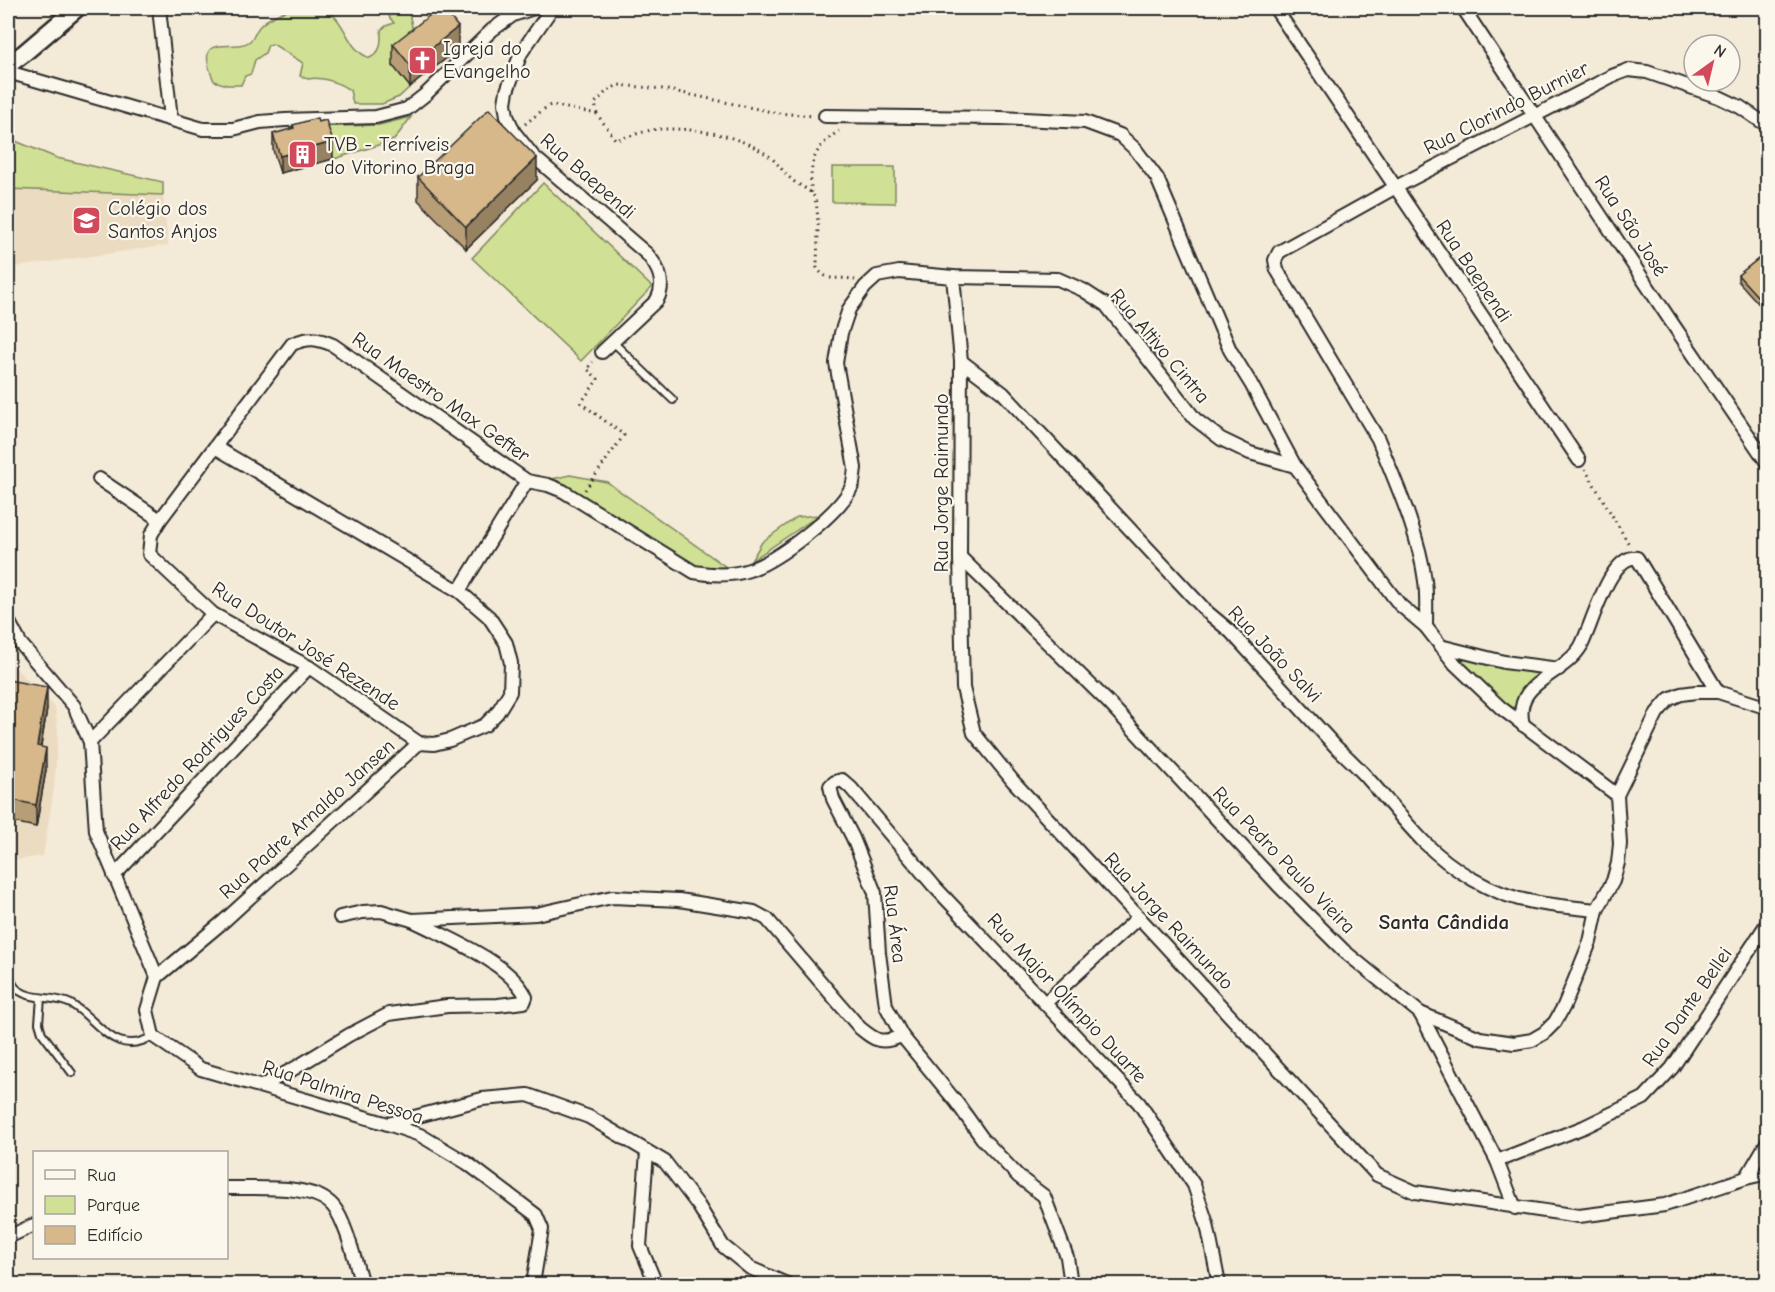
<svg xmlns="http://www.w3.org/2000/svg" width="1775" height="1292" viewBox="0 0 1775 1292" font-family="'Comic Neue',sans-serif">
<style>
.built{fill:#ebdbc1}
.green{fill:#d0e094;stroke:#7e8660;stroke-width:1.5}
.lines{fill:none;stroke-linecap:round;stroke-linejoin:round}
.service-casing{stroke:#2b2b2b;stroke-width:10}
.minor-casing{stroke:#2b2b2b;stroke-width:16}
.secondary-casing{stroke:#2b2b2b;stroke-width:21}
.path{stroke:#2b2b2b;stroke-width:3;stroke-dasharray:1.5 4.5;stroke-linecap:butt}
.service{stroke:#fbf7ec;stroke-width:6}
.minor{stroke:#fbf7ec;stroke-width:12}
.secondary{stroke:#fbf7ec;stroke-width:16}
.wall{fill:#b89e77;stroke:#2b2b2b;stroke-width:1.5}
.shaded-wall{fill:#968161;stroke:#2b2b2b;stroke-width:1.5}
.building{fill:#d6b88a;stroke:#2b2b2b;stroke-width:1.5}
.labels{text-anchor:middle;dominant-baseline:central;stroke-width:4.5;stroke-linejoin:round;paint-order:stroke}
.poi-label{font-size:20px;fill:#2b2b2b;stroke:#fbf7ec;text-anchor:start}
.street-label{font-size:20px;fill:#2b2b2b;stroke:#fbf7ec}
.neighbourhood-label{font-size:21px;font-weight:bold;fill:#2b2b2b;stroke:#fbf7ec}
</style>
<rect width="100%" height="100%" fill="#f4ead8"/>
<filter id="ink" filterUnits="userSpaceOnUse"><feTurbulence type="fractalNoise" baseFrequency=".0167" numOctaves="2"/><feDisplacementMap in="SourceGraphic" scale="12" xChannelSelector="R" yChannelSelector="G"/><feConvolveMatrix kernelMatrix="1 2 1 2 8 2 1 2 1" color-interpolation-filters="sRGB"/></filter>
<g filter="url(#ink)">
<!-- built -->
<g class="built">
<path d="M8,189L163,195L168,245L8,268Z"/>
<path d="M8,661L55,707L58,732L54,788L43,856L8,861Z"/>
</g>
<!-- green -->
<g class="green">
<path d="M292,8C301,8 312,6 321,8C347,16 345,50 370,58C382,51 381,43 381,30L386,26L394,23L390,18L386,8H408L413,31L393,66L410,87L399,97L382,104H353L350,90C337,82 323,76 308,79L300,76L303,63L273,44L268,45L265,53L255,60L251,74L245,76L241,85H227L214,81C191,29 234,54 250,41C254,38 256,30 260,26C268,17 281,13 292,8Z"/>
<path d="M411,117L394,140L334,159L326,136L274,149L273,144L301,127L379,125Z"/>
<path d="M8,138L57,158L163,182V195L8,189Z"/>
<path d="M832,167H895V203L832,202Z"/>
<path d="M543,183L652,287L581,361L472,258Z"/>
<path d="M570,475L607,482L733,572L711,575L538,482Z"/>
<path d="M819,515L751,561L762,542L797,517Z"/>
<path d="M1455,654L1537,672L1540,676L1513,712L1454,658Z"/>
</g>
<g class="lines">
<defs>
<g id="service">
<path d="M613,342L673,400"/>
<path d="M8,946C9,960 6,981 18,990C33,1001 54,995 71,1004C99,1020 114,1059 153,1036"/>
<path d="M41,998L39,1023L42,1033L72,1073"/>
</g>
<g id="minor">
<path d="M159,8L171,119"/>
<path d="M552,8L521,53L507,91L505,103L507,116L514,132L533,156L647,254C659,268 666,283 657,300L602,352"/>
<path d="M1275,8L1579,460"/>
<path d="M1463,8L1672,323L1768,464"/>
<path d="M8,72L203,129H233L260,122L285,120L376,117L407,109L426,94L492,30L513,15L534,8"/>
<path d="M825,116L1001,118L1085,122L1120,135L1136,150L1157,178L1230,350L1251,384L1295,466L1392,595L1400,605L1426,627L1455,664L1501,708L1617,795"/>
<path d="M953,277L961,361L960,557L963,688L974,733L1013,781L1377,1175L1415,1192L1579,1216L1665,1205L1746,1178L1768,1173"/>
<path d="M961,361L1003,393L1207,612L1231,632L1336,747C1369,775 1393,810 1423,841C1452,870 1492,895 1533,902C1554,906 1576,908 1597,910"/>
<path d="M99,479L160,520L151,535L149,554L213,614L309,667L419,743"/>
<path d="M160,520L292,344C309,337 317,338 333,345L527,481L548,485L563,491L694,572C711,575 732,576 749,570C777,561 840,513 852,486C854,481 854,474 855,468L836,363L841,333L849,309L865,287L877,276L899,272L953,277L1058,279L1083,290L1106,305L1195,419L1221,439L1250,453L1295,466"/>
<path d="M960,557L1108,702L1279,886L1344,951L1420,1013L1480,1038L1514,1043L1532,1040L1544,1033L1555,1022L1564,1006L1590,942L1597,910L1613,881L1618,863L1620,844L1617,795L1657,713L1669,699L1681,694L1696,692H1718L1768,708"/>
<path d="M459,591L527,481"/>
<path d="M8,620L20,643L74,706L90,742L96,831L157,977L224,921L419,743L434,744L450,740L485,725L497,713L510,692L511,663L506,643L489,617L459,591L215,447"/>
<path d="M1426,627C1426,612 1427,596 1425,581C1419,534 1396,483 1378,439L1277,270L1275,260L1279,252L1394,188L1612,76L1628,70L1647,72L1719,97L1740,107L1768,126"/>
<path d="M1440,646L1504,662L1559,669"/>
<path d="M1523,725C1512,680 1562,678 1581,646C1592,626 1609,554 1637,558L1718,692"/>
<path d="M90,742L213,614"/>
<path d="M114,876L309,667"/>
<path d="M340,917L363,912L381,911L412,920L536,914L612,897L679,900L754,912L767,919L860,1028C877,1042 881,1044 902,1036"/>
<path d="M157,977L147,1010L153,1036L201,1069L388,1124L420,1135L467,1163L536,1215L542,1229L533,1284"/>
<path d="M1045,1003L1139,917"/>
<path d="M1420,1013L1497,1161L1515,1208"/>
<path d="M262,1086L295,1068L349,1035L389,1014L447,1006L498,1005L524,1002L526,997C511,963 446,937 412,920"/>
<path d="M388,1124L482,1099L528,1095L589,1117L665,1162L698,1205L723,1246L750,1268L787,1284"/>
<path d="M647,1152L640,1246L656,1284"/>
<path d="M1497,1161L1584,1127L1644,1098L1672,1068L1768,922"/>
<path d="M1746,1178L1768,1141"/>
<path d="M226,1188C256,1189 313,1183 333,1206C346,1221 356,1265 362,1284"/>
<path d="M8,1237L34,1225"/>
<path d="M1071,1284L1067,1257L1044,1196L1019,1177L982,1138L957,1103L902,1036L886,1006L879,953L875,893L853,838L833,799L830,786L835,782L842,780L851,788L934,886L1139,1103L1194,1185L1207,1224L1219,1284"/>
</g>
<path id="secondary" d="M8,65L23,54L77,8"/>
</defs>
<!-- service casing -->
<use href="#service" class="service-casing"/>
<!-- minor casing -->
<use href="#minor" class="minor-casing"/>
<!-- secondary casing -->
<use href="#secondary" class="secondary-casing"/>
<!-- path -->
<g class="path">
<path d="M597,114L595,103L607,91L618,85L663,89L777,113L814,116"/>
<path d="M525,124L548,106L552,105L597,114L615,139H619C632,136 646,130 659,129C696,128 738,134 769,156C777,162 783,172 791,179C798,186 812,189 815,199C820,214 817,250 817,268C828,284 838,275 855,280"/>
<path d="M811,193C810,163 812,149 839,131"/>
<path d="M1585,469L1630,546"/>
<path d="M585,490L624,435L581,403L598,379L587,369L593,362"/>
</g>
<!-- service -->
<use href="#service" class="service"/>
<!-- minor -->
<use href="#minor" class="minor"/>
<!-- secondary -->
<use href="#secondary" class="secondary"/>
</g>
<!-- wall -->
<g class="wall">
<path d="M393,44L458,49L410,87L393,66Z"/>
<path d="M293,125L333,159L280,173L273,150V134L293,129Z"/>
<path d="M418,177L537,180L466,249L418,200Z"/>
<path d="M1767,252V313L1738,281V275Z"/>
<path d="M8,680L47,709L41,747L46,770L36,827L8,821Z"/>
</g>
<!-- shaded-wall -->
<g class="shaded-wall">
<path d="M458,27V49L410,87V65Z"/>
<path d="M333,142V159L280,173V156Z"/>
<path d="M537,158V180L466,249V227Z"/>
<path d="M47,687V709L37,768V746Z"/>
<path d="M46,748V770L36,827V805Z"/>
</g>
<!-- building -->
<g class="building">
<path d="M439,8H443L458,27L410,65L393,44Z"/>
<path d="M489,109L537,158L466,227L418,177Z"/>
<path d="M317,118L318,122L326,120L333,142L280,156L273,134L294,128L293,125Z"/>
<path d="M1767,252V307L1738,275Z"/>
<path d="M8,680L47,687L37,746L46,748L36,805L8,799Z"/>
</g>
</g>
<!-- icons -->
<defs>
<symbol id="church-square" viewBox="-11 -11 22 22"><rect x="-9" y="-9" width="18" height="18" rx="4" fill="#d1495b" stroke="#fbf7ec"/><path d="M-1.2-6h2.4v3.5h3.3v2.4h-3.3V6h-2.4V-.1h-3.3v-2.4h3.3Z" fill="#fff"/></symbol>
<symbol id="building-square" viewBox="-11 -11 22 22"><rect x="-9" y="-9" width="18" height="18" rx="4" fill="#d1495b" stroke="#fbf7ec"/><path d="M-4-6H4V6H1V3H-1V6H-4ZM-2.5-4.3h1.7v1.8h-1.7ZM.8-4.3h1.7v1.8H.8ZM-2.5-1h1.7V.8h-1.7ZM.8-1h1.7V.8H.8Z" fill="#fff"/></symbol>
<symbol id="school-square" viewBox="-11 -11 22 22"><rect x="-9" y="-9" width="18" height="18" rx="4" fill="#d1495b" stroke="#fbf7ec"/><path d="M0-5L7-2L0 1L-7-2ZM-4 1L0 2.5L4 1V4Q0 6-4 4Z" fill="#fff"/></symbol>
</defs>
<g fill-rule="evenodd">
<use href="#church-square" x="406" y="44" width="33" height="33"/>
<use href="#building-square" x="286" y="138" width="33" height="33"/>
<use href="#school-square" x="70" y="204" width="33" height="33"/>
</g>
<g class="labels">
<!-- poi labels -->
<g class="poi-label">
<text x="443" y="48">Igreja do<tspan x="443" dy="23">Evangelho</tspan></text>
<text x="324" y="144">TVB - Terríveis<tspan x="324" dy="23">do Vitorino Braga</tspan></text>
<text x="108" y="208">Colégio dos<tspan x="108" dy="23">Santos Anjos</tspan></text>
</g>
<!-- street labels -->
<g class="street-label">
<text transform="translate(1506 108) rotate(-27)">Rua Clorindo Burnier</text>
<text transform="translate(588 176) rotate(41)">Rua Baependi</text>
<text transform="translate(1631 226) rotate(57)">Rua São José</text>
<text transform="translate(1474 271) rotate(56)">Rua Baependi</text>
<text transform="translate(1160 346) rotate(50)">Rua Altivo Cintra</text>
<text transform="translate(441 397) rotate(35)">Rua Maestro Max Gefter</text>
<text transform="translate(941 483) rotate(-90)">Rua Jorge Raimundo</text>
<text transform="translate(306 646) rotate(33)">Rua Doutor José Rezende</text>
<text transform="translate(1275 654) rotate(46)">Rua João Salvi</text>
<text transform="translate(197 758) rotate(-47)">Rua Alfredo Rodrigues Costa</text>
<text transform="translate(307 819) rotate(-42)">Rua Padre Arnaldo Jansen</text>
<text transform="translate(1284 860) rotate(46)">Rua Pedro Paulo Vieira</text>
<text transform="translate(1169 921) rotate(47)">Rua Jorge Raimundo</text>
<text transform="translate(895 924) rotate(83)">Rua Área</text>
<text transform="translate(1067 998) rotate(47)">Rua Major Olímpio Duarte</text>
<text transform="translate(1687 1007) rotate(-55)">Rua Dante Bellei</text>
<text transform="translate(343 1092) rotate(18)">Rua Palmira Pessoa</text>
</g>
<!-- neighbourhood labels -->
<g class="neighbourhood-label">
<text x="1444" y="922">Santa Cândida</text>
</g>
</g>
<!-- margin -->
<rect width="1775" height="1292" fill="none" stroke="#fbf7ec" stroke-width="30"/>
<rect x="15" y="15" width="1745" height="1262" fill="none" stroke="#2b2b2b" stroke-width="2" filter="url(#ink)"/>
<!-- legend -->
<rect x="33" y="1151" width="195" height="108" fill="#fbf7ec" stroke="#a8a59f" stroke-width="1.5"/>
<rect x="45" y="1170" width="30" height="9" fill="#fbf7ec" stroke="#a8a59f" stroke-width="1.5"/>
<text x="87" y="1181" font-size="18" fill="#2b2b2b">Rua</text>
<rect x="45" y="1196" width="30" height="18" fill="#d0e094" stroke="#a8a59f" stroke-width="1.5"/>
<text x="87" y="1211" font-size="18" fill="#2b2b2b">Parque</text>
<rect x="45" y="1226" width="30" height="18" fill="#d6b88a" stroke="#a8a59f" stroke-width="1.5"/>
<text x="87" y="1241" font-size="18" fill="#2b2b2b">Edifício</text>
<!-- north arrow -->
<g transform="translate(1712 63) rotate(34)"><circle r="28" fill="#fbf7ec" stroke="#a8a59f" stroke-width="1.5"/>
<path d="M0-4.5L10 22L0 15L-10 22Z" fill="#d1495b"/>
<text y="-9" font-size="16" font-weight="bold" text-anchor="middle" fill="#2b2b2b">N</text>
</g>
</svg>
